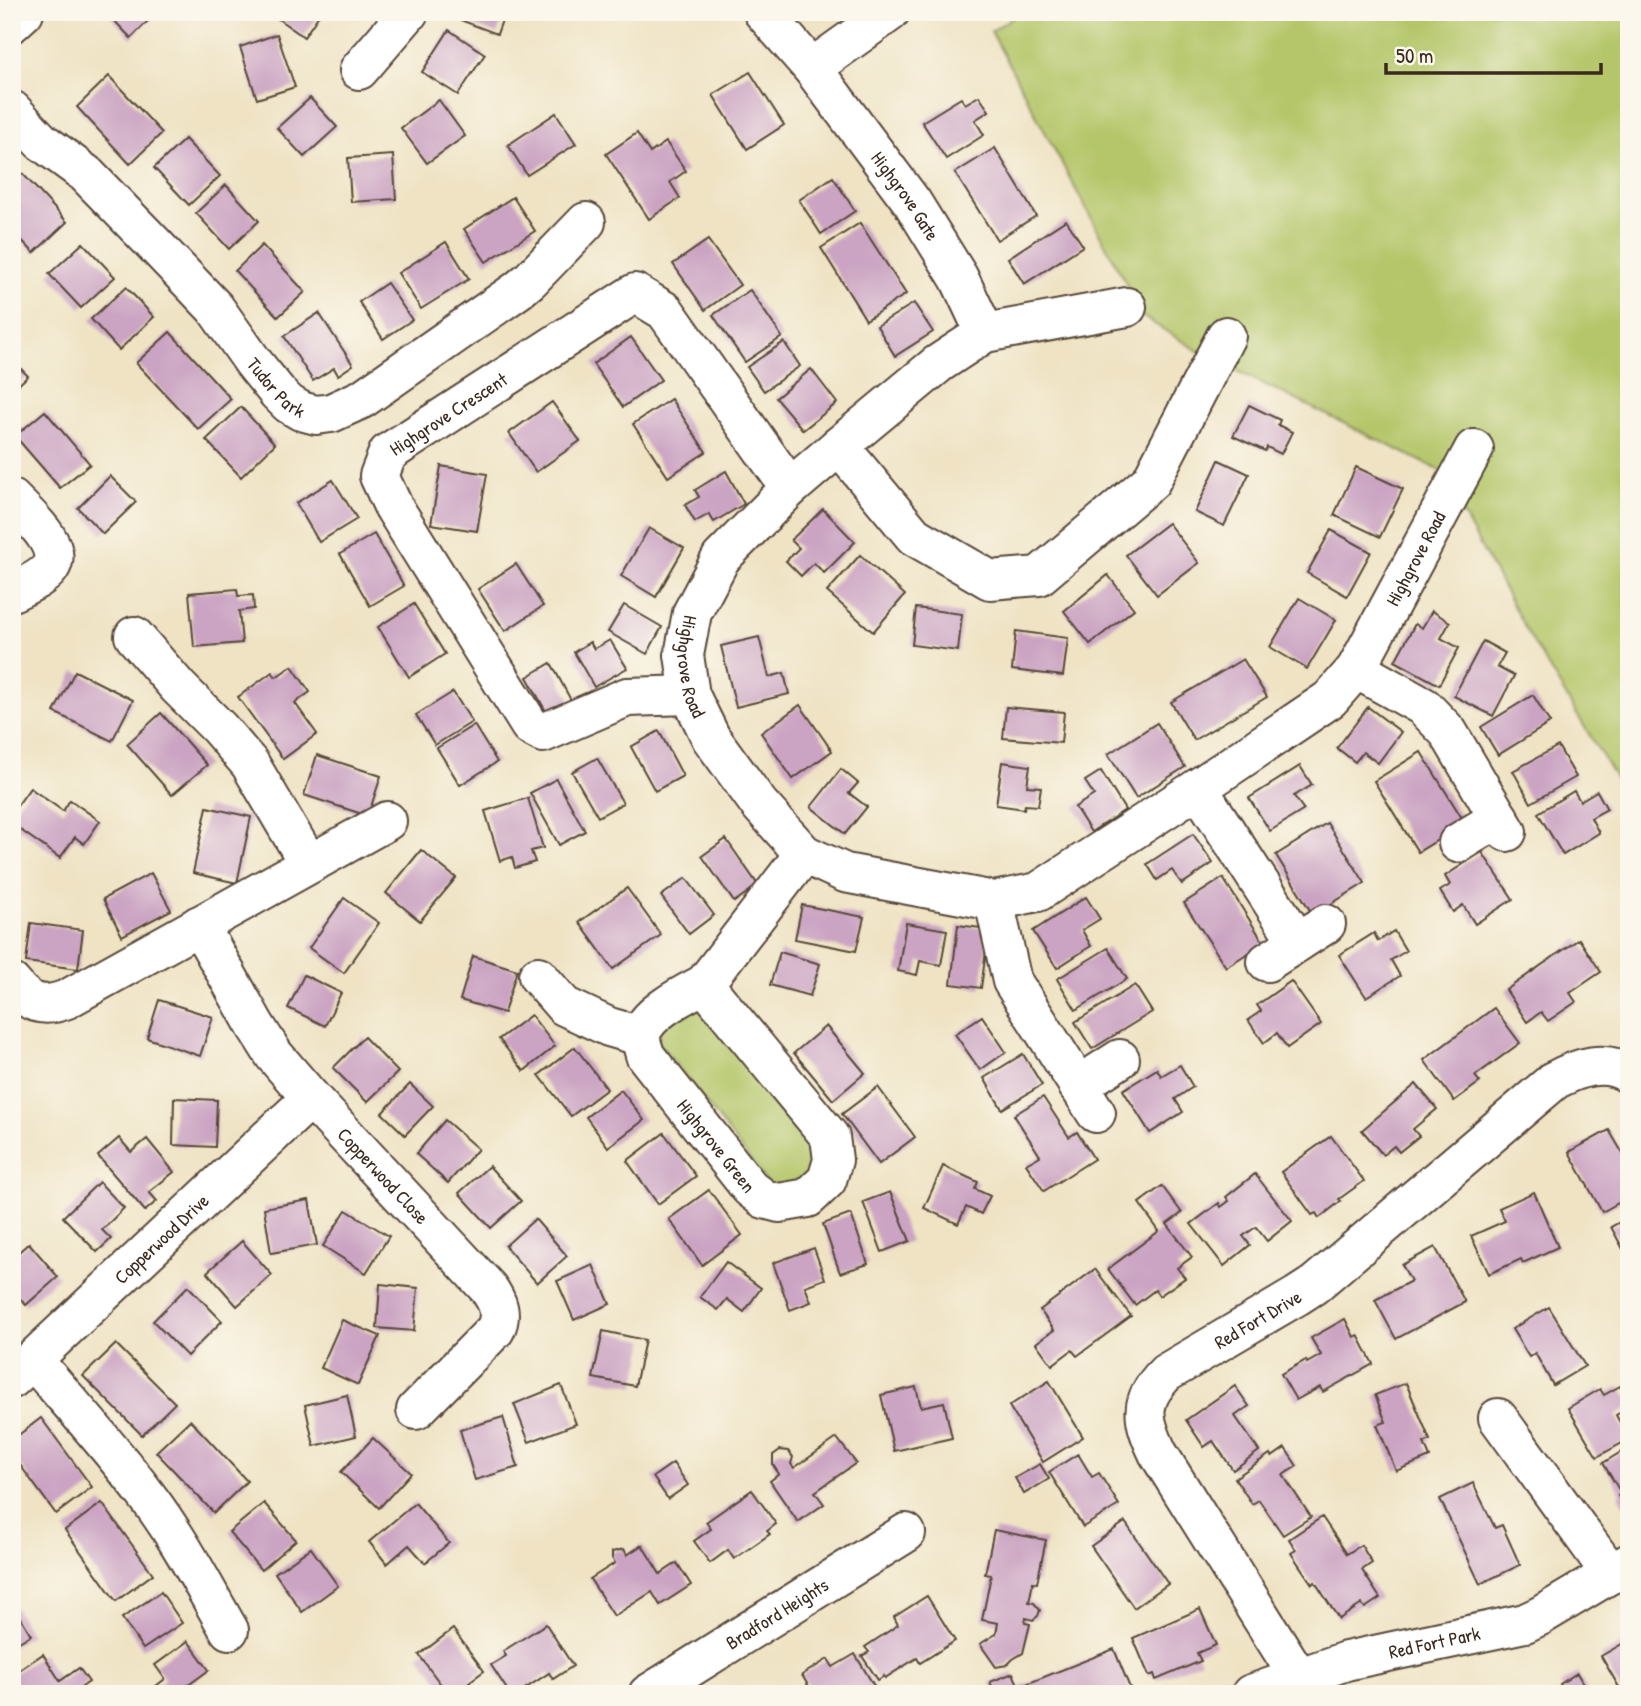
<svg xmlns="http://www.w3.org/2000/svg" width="1641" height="1706" viewBox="0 0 1641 1706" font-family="'Patrick Hand',sans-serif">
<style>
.green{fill:#b4c669;stroke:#787844;stroke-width:2}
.building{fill:#cba4c3}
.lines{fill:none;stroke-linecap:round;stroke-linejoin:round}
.minor-casing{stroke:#564637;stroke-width:42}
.minor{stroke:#fff;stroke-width:38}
.labels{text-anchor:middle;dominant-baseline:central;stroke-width:7;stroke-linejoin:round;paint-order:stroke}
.street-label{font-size:19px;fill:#3b2a1e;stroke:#fbf7ec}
</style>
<rect width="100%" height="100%" fill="#fbf7ec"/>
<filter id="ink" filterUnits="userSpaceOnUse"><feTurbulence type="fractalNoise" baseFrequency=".0143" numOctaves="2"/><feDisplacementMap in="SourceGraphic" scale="14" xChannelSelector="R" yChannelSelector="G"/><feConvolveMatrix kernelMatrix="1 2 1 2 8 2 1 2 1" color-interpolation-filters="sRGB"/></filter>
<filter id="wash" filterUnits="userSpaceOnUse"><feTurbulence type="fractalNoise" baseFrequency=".00686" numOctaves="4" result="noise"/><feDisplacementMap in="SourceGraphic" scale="28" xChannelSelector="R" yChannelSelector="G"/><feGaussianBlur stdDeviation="1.57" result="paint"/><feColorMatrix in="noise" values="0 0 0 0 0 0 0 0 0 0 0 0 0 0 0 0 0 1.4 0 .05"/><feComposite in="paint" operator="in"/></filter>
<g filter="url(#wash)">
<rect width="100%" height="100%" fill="#efe3c4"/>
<!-- green -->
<g class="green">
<path d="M1021,12H1629V800L1530,637L1439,470L1205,355L1127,307L1129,289L991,31Z"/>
<path d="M689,1007L702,1008L812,1139L814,1169L801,1184L771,1187L659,1042L660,1030Z"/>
</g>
<g id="blocks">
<!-- building -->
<g class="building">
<path d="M106,12H157L131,38Z"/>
<path d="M272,12H321L304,37L271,14Z"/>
<path d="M457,12H505L497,34L455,18Z"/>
<path d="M449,30L485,54L458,95L422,72Z"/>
<path d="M277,34L295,87L257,99L240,47Z"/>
<path d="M750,72L784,125L747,149L713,95Z"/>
<path d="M109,76L162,133L130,164L77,107Z"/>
<path d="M979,96L989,111L975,120L984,135L946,159L922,122L961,98L965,104Z"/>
<path d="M310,98L337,127L304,157L277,128Z"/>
<path d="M439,100L465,136L427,163L401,128Z"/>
<path d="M556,113L576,144L527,175L508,145Z"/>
<path d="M637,133L650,153L666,142L686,171L670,182L680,198L649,219L606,154Z"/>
<path d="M185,139L220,176L189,205L154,168Z"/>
<path d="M995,148L1036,216L997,240L955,173Z"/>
<path d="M393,155L396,199L351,202L348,158Z"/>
<path d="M12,162L67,222L34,253L12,230Z"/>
<path d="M833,177L855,211L821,234L799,200Z"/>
<path d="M226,185L259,221L229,249L196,213Z"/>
<path d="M513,197L535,231L486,262L464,229Z"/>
<path d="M1066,220L1083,246L1024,284L1008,258Z"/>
<path d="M860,223L906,294L866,320L821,248Z"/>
<path d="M708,240L740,285L705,310L673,264Z"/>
<path d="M446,242L469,279L421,309L398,273Z"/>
<path d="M83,243L115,277L81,308L49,274Z"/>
<path d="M262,245L305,292L278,317L235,271Z"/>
<path d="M387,283L412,320L383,339L359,302Z"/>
<path d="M126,287L154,317L119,350L91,319Z"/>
<path d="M750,290L782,337L745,362L713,315Z"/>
<path d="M914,303L933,332L895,356L877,326Z"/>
<path d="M319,313L353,365L338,375L334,368L313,381L284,336Z"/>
<path d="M170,332L231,399L198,429L136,363Z"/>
<path d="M631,337L661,380L623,407L593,364Z"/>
<path d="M784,342L800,366L764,391L747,367Z"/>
<path d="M12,360L28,376L12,391Z"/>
<path d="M811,369L837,403L803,430L776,398Z"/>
<path d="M671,399L706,452L668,477L633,424Z"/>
<path d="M552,402L580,441L536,472L509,433Z"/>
<path d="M1249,405L1280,420L1278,425L1292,432L1281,454L1267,447L1265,451L1233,436Z"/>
<path d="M241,407L275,444L241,477L206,440Z"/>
<path d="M45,411L90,464L60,488L15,436Z"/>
<path d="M1219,460L1249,474L1224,526L1195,512Z"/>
<path d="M441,466L487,474L477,531L431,524Z"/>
<path d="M1356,467L1403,489L1380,537L1334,515Z"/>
<path d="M726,471L744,504L714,522L709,514L695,522L685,505L699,497L695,490Z"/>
<path d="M110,476L136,502L103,534L78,508Z"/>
<path d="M333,480L357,519L319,542L296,503Z"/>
<path d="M823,509L855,542L824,573L814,563L801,576L786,561L799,548L791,540Z"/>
<path d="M1168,523L1199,563L1157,595L1126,555Z"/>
<path d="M649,528L684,548L656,597L621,576Z"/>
<path d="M1331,530L1371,552L1347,596L1307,573Z"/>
<path d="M374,534L404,586L370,606L340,554Z"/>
<path d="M860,555L905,595L873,632L827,592Z"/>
<path d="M516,564L543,606L505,631L478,589Z"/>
<path d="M1108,575L1134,609L1090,644L1064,611Z"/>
<path d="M237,589L238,596L253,595L254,609L239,611L242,643L194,647L189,593Z"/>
<path d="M1299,598L1336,620L1307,669L1270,647Z"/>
<path d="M414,604L445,654L409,677L378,627Z"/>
<path d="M624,605L662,627L647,654L608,632Z"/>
<path d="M916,608L962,614L958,651L912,645Z"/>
<path d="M1432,611L1450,622L1441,638L1459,648L1439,685L1395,661L1415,624L1422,628Z"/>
<path d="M1016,631L1068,638L1063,676L1012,670Z"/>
<path d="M759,637L769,677L784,673L789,694L736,707L721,646Z"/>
<path d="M610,640L627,668L594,687L574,652L590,642L594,649Z"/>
<path d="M1483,641L1505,653L1497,667L1514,676L1493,716L1454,696Z"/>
<path d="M1243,659L1267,697L1194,740L1171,702Z"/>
<path d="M551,663L573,704L549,717L527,677Z"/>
<path d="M292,666L310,692L295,703L317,734L283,759L238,697L272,672L276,677Z"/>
<path d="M75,671L133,700L112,741L54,712Z"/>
<path d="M453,692L472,722L435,745L416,715Z"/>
<path d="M1533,695L1550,723L1498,755L1481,727Z"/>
<path d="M800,705L832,751L793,779L761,733Z"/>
<path d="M1006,707L1064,712L1061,743L1003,738Z"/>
<path d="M1368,707L1401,732L1378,763L1363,752L1355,762L1337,748Z"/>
<path d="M161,713L207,765L172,795L127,744Z"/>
<path d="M1157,723L1185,767L1136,798L1108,754Z"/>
<path d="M474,725L497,762L460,785L437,748Z"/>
<path d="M659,731L683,776L655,791L631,747Z"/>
<path d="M1558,746L1576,777L1531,803L1513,771Z"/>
<path d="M1421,752L1465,823L1418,852L1374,781Z"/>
<path d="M317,755L381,776L368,816L304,795Z"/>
<path d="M597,758L623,803L598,817L572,772Z"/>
<path d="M1002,762L1030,766L1027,786L1041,787L1038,806L1025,805L1024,809L996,805Z"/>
<path d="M1300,766L1312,785L1294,796L1304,810L1270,831L1249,798Z"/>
<path d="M841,769L858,783L849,793L867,807L845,834L811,807Z"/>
<path d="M1101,771L1125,810L1091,832L1075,807L1094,795L1085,781Z"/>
<path d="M556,779L585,831L559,845L530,793Z"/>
<path d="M30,788L63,811L70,800L100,821L84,844L75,837L60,858L12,824V813Z"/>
<path d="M1574,791L1580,801L1597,791L1607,809L1591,818L1599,833L1563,855L1538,813Z"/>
<path d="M528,798L543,848L531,851L535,862L515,868L512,857L500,861L485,811Z"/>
<path d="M207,807L251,817L237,883L193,873Z"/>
<path d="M1327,823L1365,883L1313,915L1276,855Z"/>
<path d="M1193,834L1213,863L1182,884L1172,870L1157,880L1147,864Z"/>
<path d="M726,839L758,885L734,902L702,856Z"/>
<path d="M421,850L456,878L420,921L386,893Z"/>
<path d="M1482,852L1513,899L1475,924L1463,905L1453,912L1440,891L1450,885L1445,876Z"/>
<path d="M151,873L171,910L122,936L103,899Z"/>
<path d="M686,878L714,915L689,934L661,896Z"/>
<path d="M1223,878L1264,943L1226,967L1184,903Z"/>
<path d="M627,888L661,935L613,969L579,922Z"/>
<path d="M1086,897L1100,919L1082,930L1091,946L1057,968L1033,931Z"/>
<path d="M344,898L379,923L344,973L309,948Z"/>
<path d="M802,905L864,917L856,951L795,939Z"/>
<path d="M31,923L83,930L78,969L26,962Z"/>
<path d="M906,923L947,930L941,965L920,961L917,975L898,971Z"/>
<path d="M958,925L989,929L981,988L951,984Z"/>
<path d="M1394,931L1406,951L1391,960L1400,976L1366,997L1339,955L1374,933L1378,941Z"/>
<path d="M1579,939L1601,972L1570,993L1576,1002L1548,1021L1541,1012L1527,1022L1506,990Z"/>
<path d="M1108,948L1127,979L1076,1010L1057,979Z"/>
<path d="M780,952L820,964L810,996L770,985Z"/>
<path d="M473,956L517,970L504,1013L460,1000Z"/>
<path d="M304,975L341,993L325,1026L288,1008Z"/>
<path d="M1291,981L1321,1024L1287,1048L1277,1033L1264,1043L1248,1020L1261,1011L1257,1005Z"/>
<path d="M1135,985L1152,1012L1092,1049L1075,1022Z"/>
<path d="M159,1000L213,1017L200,1056L147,1038Z"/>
<path d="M1494,1008L1520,1043L1475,1076L1480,1082L1454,1101L1424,1060Z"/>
<path d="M531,1015L555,1046L524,1071L499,1039Z"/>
<path d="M982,1016L1006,1052L980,1070L955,1034Z"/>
<path d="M826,1026L865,1073L833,1100L794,1053Z"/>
<path d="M364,1037L398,1072L367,1102L333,1068Z"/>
<path d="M575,1047L607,1089L571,1116L539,1075Z"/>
<path d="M1023,1054L1042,1085L1002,1109L984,1078Z"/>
<path d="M1180,1065L1193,1087L1175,1099L1183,1112L1150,1133L1123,1090L1157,1069L1161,1076Z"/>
<path d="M410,1084L433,1106L405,1135L382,1113Z"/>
<path d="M1416,1084L1437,1109L1413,1129L1419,1136L1399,1152L1394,1146L1383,1155L1362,1130Z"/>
<path d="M878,1087L915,1137L879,1164L842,1114Z"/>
<path d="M621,1090L644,1120L608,1147L586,1117Z"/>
<path d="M1043,1097L1069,1137L1077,1132L1094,1159L1044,1191L1026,1164L1040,1156L1014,1115Z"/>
<path d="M174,1098L217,1100L215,1147L173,1145Z"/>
<path d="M445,1120L478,1149L448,1183L416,1154Z"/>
<path d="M1609,1130L1629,1164V1197L1602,1212L1569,1152Z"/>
<path d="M664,1133L696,1176L658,1204L627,1161Z"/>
<path d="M1331,1136L1364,1181L1339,1199L1341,1201L1319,1218L1316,1213L1312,1215L1281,1172Z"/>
<path d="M119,1138L131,1152L147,1139L174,1172L149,1192L157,1201L145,1211L98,1156Z"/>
<path d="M489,1166L521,1201L491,1228L459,1193Z"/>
<path d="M943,1166L978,1182L975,1189L990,1196L981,1214L966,1207L958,1224L924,1208Z"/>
<path d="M1255,1174L1292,1221L1267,1241L1256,1227L1243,1236L1250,1245L1224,1266L1191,1224L1219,1203L1221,1207L1229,1201L1226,1197Z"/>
<path d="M99,1182L124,1208L102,1230L111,1239L97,1252L63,1217Z"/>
<path d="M1162,1186L1182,1213L1167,1224L1192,1257L1177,1268L1185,1278L1159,1296L1155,1290L1135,1305L1108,1269L1159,1231L1139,1203Z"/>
<path d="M709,1190L742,1235L702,1265L669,1219Z"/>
<path d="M890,1192L910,1241L882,1252L863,1202Z"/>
<path d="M1534,1192L1558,1247L1523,1263L1521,1259L1489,1274L1471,1236L1505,1221L1499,1208Z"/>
<path d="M309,1200L317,1245L271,1253L264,1208Z"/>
<path d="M346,1210L389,1236L366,1273L323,1246Z"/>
<path d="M851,1214L868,1264L840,1273L823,1224Z"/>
<path d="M1629,1217V1260L1611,1227Z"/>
<path d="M535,1219L567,1256L537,1283L505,1246Z"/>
<path d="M242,1241L272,1275L237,1306L207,1272Z"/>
<path d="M29,1243L58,1277L26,1305L12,1290V1258Z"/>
<path d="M1435,1247L1465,1302L1396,1339L1375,1300L1411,1281L1402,1265Z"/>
<path d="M814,1248L825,1279L805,1286L811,1302L790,1310L773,1263Z"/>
<path d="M726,1262L761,1288L744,1312L727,1299L718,1310L700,1297Z"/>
<path d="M593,1265L610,1304L574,1320L557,1281Z"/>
<path d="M1095,1269L1131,1316L1077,1356L1072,1350L1052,1365L1036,1343L1054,1330L1040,1310Z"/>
<path d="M380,1284L418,1288L414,1331L377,1328Z"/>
<path d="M188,1286L222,1321L187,1356L153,1321Z"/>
<path d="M1549,1307L1585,1366L1553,1385L1535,1353L1529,1357L1512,1329Z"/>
<path d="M1345,1319L1354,1337L1358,1335L1373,1364L1323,1392L1320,1387L1296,1400L1281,1374L1306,1360L1307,1363L1321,1355L1311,1338Z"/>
<path d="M342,1320L380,1336L358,1385L321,1368Z"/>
<path d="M603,1331L645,1340L635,1386L593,1378Z"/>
<path d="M116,1344L175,1403L142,1435L83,1376Z"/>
<path d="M1049,1381L1083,1437L1043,1462L1009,1406Z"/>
<path d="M1406,1383L1430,1440L1424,1443L1430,1457L1396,1471L1377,1425L1386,1422L1375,1395Z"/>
<path d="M561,1385L576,1424L529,1442L514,1404Z"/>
<path d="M1235,1386L1249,1406L1235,1416L1259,1451L1233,1470L1213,1441L1204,1447L1186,1420Z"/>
<path d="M1620,1386L1629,1400V1407L1616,1415L1629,1439L1597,1457L1568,1408L1600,1389L1604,1395Z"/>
<path d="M916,1387L921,1407L944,1402L952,1438L894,1451L881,1395Z"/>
<path d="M347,1395L356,1436L314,1446L305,1405Z"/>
<path d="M503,1417L518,1467L475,1480L460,1430Z"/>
<path d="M41,1418L92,1487L56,1514L12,1454V1440Z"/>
<path d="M190,1420L247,1481L214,1513L156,1452Z"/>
<path d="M373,1438L411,1473L379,1508L341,1472Z"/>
<path d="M837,1438L856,1463L815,1492L824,1504L798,1522L770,1481L779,1474L773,1465V1455L780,1450L788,1451L793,1457L791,1464L794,1468Z"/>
<path d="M1629,1447V1514L1618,1496L1621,1493L1603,1463Z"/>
<path d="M1285,1448L1297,1466L1283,1475L1311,1517L1283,1535L1259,1500L1252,1504L1235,1478L1270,1454L1272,1457Z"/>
<path d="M1078,1454L1092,1477L1099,1473L1119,1505L1083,1527L1049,1472Z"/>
<path d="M673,1463L688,1485L668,1499L653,1477Z"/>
<path d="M1040,1464L1049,1479L1024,1494L1015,1478Z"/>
<path d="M1473,1483L1495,1528L1502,1525L1520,1565L1480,1584L1440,1499Z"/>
<path d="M752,1490L776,1524L767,1531L770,1534L734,1559L728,1550L710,1563L694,1541L711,1529L706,1522Z"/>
<path d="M102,1503L153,1574L116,1601L65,1530Z"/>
<path d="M264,1503L296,1540L261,1570L229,1532Z"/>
<path d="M415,1503L449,1543L425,1563L409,1545L387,1564L369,1542Z"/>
<path d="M1322,1517L1347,1554L1361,1545L1372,1563L1362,1570L1380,1598L1365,1608L1362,1604L1339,1619L1315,1582L1312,1584L1291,1553L1296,1550L1289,1539Z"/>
<path d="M1125,1522L1168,1584L1134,1608L1091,1546Z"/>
<path d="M994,1530L1046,1540L1037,1583L1033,1582L1029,1602L1034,1603L1040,1610L1038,1616L1033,1620L1026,1618L1025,1623L1030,1624L1023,1653L1013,1659L1007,1665L996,1667L980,1644L996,1634L998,1623L982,1620L991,1575L985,1574Z"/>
<path d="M642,1545L660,1574L677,1563L691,1585L660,1605L652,1592L614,1616L590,1579L615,1563L612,1558V1552L624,1549L627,1555Z"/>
<path d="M311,1548L338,1586L302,1612L275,1573Z"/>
<path d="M161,1592L182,1623L143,1649L122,1618Z"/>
<path d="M927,1596L955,1641L920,1663L917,1658L885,1678L884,1676L878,1680L862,1656L869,1652L865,1647L898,1625L894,1617Z"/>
<path d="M12,1602L31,1635L12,1646Z"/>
<path d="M1200,1609L1216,1645L1197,1653L1201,1661L1156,1680L1154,1674L1149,1676L1133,1638Z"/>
<path d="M546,1624L573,1666L553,1679L549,1673L517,1694H510L491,1665L506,1656L503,1651Z"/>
<path d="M453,1629L484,1671L469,1682L478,1694H440L445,1690L419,1655Z"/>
<path d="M188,1641L209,1670L176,1694H161L156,1686L165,1679L155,1665Z"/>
<path d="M1622,1644L1626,1648L1629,1646V1694H1623L1601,1656Z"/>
<path d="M1114,1649L1130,1688L1117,1694H995L990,1682L1013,1673L1019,1687Z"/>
<path d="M43,1654L60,1681L79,1668L89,1682L72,1694H17L12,1687V1675Z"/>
<path d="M855,1654L877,1691L872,1694H809L812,1692L802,1675L828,1659L833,1667Z"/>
<path d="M1577,1673L1589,1694H1558L1564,1691L1560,1684Z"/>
</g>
</g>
</g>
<g filter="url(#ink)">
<use href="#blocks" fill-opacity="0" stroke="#564637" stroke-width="2"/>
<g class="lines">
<defs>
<g id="minor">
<path id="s1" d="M763,12L812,68L912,202L959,278L985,333"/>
<path d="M12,23L24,12"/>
<path d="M812,68L890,12"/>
<path d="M359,70L409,12"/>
<path id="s2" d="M12,110L41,141L86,174L153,243L215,308L253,362L278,393L289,404L301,411L316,415L331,413L362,399L518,290L530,280L586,222"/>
<path id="s3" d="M1127,307L985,333L938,364L839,446L790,488L721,558L692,613L684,655L690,695L711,738L759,804L804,854L845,873L994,901L1038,892L1198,788L1330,699L1356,669L1474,449"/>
<path d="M839,446L914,536L990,580L1039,576L1151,481L1226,336"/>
<path d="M12,499C26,514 65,546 50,568C42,579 24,586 12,592"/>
<path d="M134,636L178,687L219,728L250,764L309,864"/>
<path d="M1356,669L1424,707L1448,732L1507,832"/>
<path id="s4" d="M690,695L627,697L543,733L530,726L393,506L379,476L388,453L635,293L665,311L790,488"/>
<path d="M1198,788L1298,942"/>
<path d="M1458,843L1499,818"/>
<path d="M994,901L1012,981L1096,1113"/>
<path id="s5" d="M199,925L255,1025L274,1055L311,1098L488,1288C498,1302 503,1314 495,1330L416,1410"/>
<path d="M1267,962L1326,924"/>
<path d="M538,976L564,1006L609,1027L640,1036"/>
<path d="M12,983C28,1003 42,1009 67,999L387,821"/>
<path id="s6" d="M704,984C687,993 640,1016 641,1038C641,1043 644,1050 645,1055L750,1188L764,1199L779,1203L808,1198L827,1180L833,1160L830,1137L704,984L804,854"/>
<path d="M1078,1086L1120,1059"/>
<path d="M33,1360C72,1405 112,1449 147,1496C179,1538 203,1585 229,1630"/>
<path id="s7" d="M12,1379L311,1098"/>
<path d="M1498,1418L1611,1574"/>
<path id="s8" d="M1298,1676L1158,1453C1142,1419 1138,1401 1166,1373L1297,1296L1314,1285L1555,1080C1578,1068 1604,1058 1629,1074"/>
<path id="s9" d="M648,1694L906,1533"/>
<path id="s10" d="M1251,1694L1346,1661L1525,1623L1540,1616L1629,1563"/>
</g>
</defs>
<!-- minor casing -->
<use href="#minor" class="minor-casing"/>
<!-- minor -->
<use href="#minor" class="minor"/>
</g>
</g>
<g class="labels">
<!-- street labels -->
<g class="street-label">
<text stroke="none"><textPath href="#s1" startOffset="233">Highgrove Gate</textPath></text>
<text stroke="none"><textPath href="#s2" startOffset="385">Tudor Park</textPath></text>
<text stroke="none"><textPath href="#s4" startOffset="558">Highgrove Crescent</textPath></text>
<text stroke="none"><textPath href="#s3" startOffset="1591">Highgrove Road</textPath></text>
<text stroke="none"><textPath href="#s3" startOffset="609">Highgrove Road</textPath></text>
<text stroke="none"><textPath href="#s6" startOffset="219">Highgrove Green</textPath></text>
<text stroke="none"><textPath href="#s5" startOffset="313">Copperwood Close</textPath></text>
<text stroke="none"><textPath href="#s7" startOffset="205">Copperwood Drive</textPath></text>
<text stroke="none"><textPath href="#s8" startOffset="458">Red Fort Drive</textPath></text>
<text stroke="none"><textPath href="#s9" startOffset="152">Bradford Heights</textPath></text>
<text stroke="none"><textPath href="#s10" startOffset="191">Red Fort Park</textPath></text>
</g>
</g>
<!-- margin -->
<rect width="1641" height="1706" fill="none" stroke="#fbf7ec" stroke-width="42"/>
<!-- scale -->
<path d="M1386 63v10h215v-10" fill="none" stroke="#3b2a1e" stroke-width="3.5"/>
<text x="1396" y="63" font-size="21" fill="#3b2a1e" stroke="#fbf7ec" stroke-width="5" paint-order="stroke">50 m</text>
</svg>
